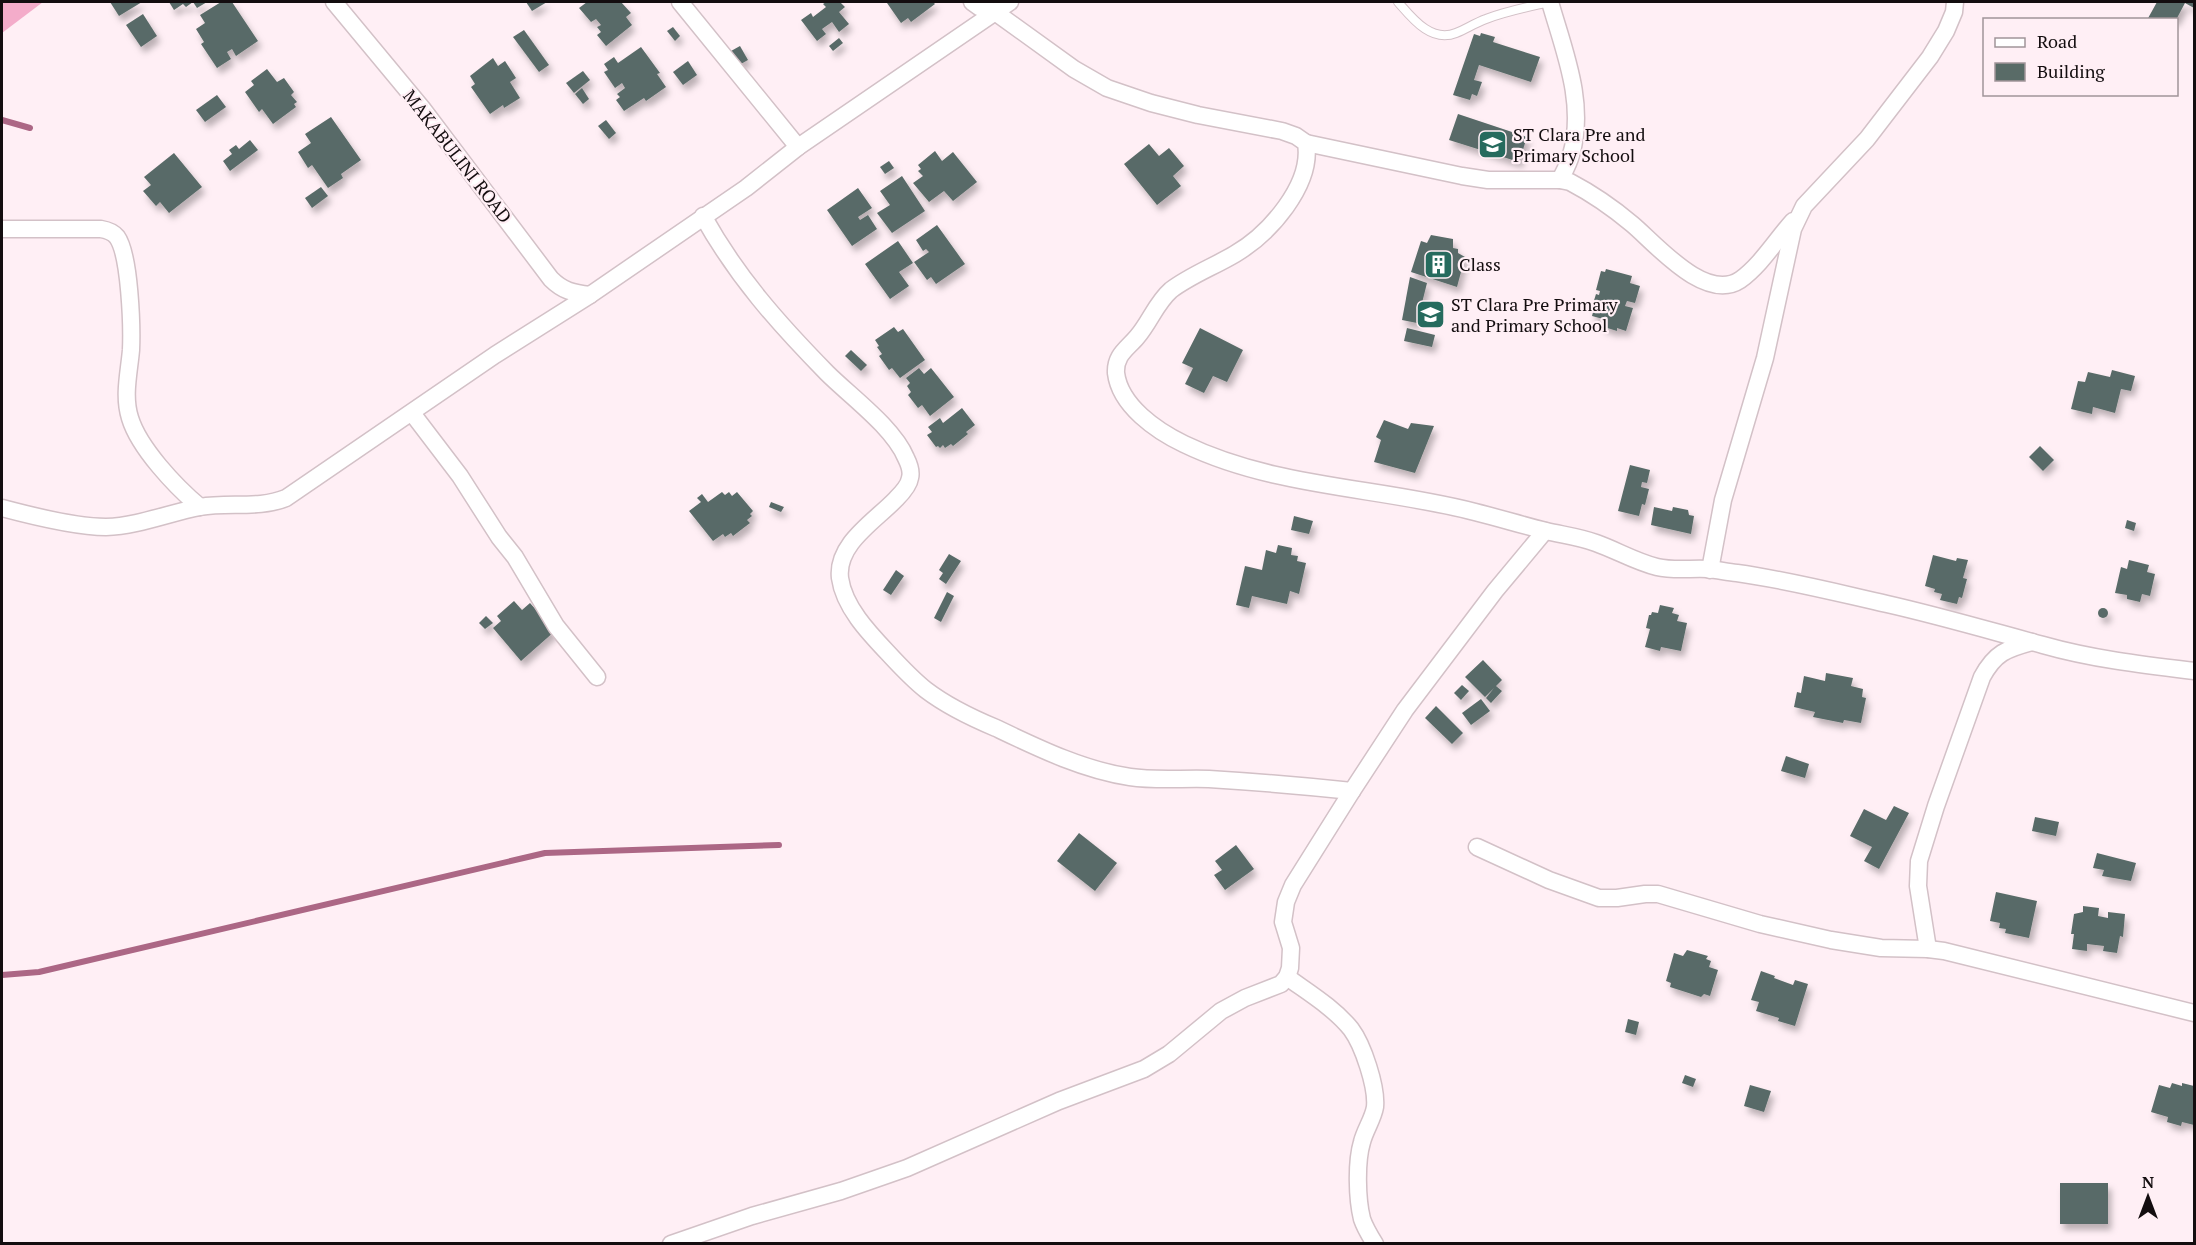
<svg xmlns="http://www.w3.org/2000/svg" width="2196" height="1245" viewBox="0 0 2196 1245" font-family="'PT Serif',serif">
<style>
.green{fill:#f4acca}
.lines{fill:none;stroke-linecap:round;stroke-linejoin:round}
.stream{stroke:#ac6785;stroke-width:6}
.building{fill:#596b67;filter:url(#shadow)}
.lane-casing{stroke:#d3c1c7;stroke-width:10}
.street-casing{stroke:#d3c1c7;stroke-width:19}
.lane{stroke:#fff;stroke-width:8}
.street{stroke:#fff;stroke-width:16}
.labels{text-anchor:middle;dominant-baseline:central;stroke-width:4.5;stroke-linejoin:round;paint-order:stroke}
.poi-label{font-size:18px;fill:#130d0f;stroke:#ffeff5;text-anchor:start}
.street-label{font-size:18px;fill:#130d0f;stroke:#ffeff5}
</style>
<defs>
<filter id="shadow"><feDropShadow dx="3.5" dy="6" stdDeviation="3" flood-color="#0004"/></filter>
</defs>
<rect width="100%" height="100%" fill="#ffeff5"/>
<!-- green -->
<path class="green" d="M2,2H43L2,33Z"/>
<g class="lines">
<!-- stream -->
<g class="stream">
<path d="M2,120L30,128"/>
<path d="M2,975L39,972L545,853L779,845"/>
</g>
</g>
<!-- building -->
<g class="building">
<path d="M110,2H142L119,16Z"/>
<path d="M169,2H207L197,8L193,2L186,7L183,4L174,10Z"/>
<path d="M221,2H232L258,41L236,56L232,49L227,52L231,59L217,68L201,44L204,42L196,29L205,23L200,15Z"/>
<path d="M526,2H547L532,11Z"/>
<path d="M587,2H621L631,13L626,17L632,25L606,46L597,35L601,32L597,27L601,25L596,19L591,22L579,8Z"/>
<path d="M826,2H840L845,7L839,12L849,24L839,32L832,22L822,29L826,34L817,41L801,20L811,13L813,17L826,7L823,4Z"/>
<path d="M890,2H933L935,4L911,22L908,18L901,23L887,3Z"/>
<path d="M2157,2H2194V8L2185,3L2176,20H2147Z"/>
<path d="M143,14L157,36L141,47L126,25Z"/>
<path d="M673,27L680,36L675,41L667,31Z"/>
<path d="M524,30L549,65L539,72L513,37Z"/>
<path d="M1481,33L1495,37L1493,42L1540,57L1531,82L1479,65L1474,80L1482,82L1477,96L1472,94L1470,100L1453,95L1474,34L1480,36Z"/>
<path d="M839,38L843,43L833,51L829,46Z"/>
<path d="M740,46L748,60L739,65L731,51Z"/>
<path d="M641,47L660,73L657,74L666,87L646,101L644,98L624,111L616,100L620,97L617,94L625,88L622,83L615,88L604,72L608,70L604,64L614,57L618,63Z"/>
<path d="M493,58L498,66L505,61L516,78L510,82L520,98L504,108L503,105L490,114L471,87L475,84L470,76Z"/>
<path d="M688,61L697,75L683,85L673,72Z"/>
<path d="M267,69L277,82L284,78L294,92L291,95L297,102L294,104L296,107L273,124L262,109L259,112L245,92L254,85L251,81Z"/>
<path d="M583,71L590,80L574,93L566,83Z"/>
<path d="M582,88L589,99L583,104L575,94Z"/>
<path d="M217,95L226,107L205,122L196,110Z"/>
<path d="M1458,114L1527,137L1519,162L1449,140Z"/>
<path d="M331,117L361,160L341,174L343,178L328,188L312,165L308,168L298,152L311,143L305,134Z"/>
<path d="M606,120L616,133L609,139L598,126Z"/>
<path d="M250,140L258,150L230,171L223,161L232,154L229,150L236,145L239,149Z"/>
<path d="M1149,144L1159,156L1169,148L1184,166L1173,176L1181,186L1157,205L1124,164Z"/>
<path d="M935,151L942,161L953,152L977,182L953,201L944,191L929,202L913,183L923,176L918,171L921,169L918,165Z"/>
<path d="M174,153L202,187L169,213L160,202L156,206L143,191L151,185L144,177Z"/>
<path d="M889,161L894,168L885,174L880,167Z"/>
<path d="M902,176L925,211L892,233L877,213L890,205L880,191Z"/>
<path d="M321,187L328,196L312,208L305,198Z"/>
<path d="M858,188L872,208L858,217L860,220L868,215L877,229L852,246L827,210Z"/>
<path d="M937,225L965,264L936,284L931,277L927,280L914,262L929,252L926,249L923,251L916,240Z"/>
<path d="M1431,235L1453,239V248L1458,249V253L1465,257L1457,287L1411,272L1421,241L1427,243Z"/>
<path d="M898,241L913,263L899,272L909,286L890,299L865,264Z"/>
<path d="M1606,269L1632,276L1630,283L1640,286L1635,303L1627,301L1625,306L1633,308L1626,331L1617,328V331L1601,326L1603,319L1592,316L1594,308L1592,307L1596,294L1599,295L1600,291L1596,290L1601,271L1605,272Z"/>
<path d="M1410,277L1427,283L1417,323L1402,320Z"/>
<path d="M894,327L898,332L903,329L925,360L900,378L892,368L889,370L879,356L882,354L877,347L879,346L875,340Z"/>
<path d="M1200,328L1243,350L1227,382L1213,376L1204,393L1185,384L1193,368L1182,363Z"/>
<path d="M1407,328L1435,335L1432,347L1404,341Z"/>
<path d="M851,350L867,365L861,371L845,356Z"/>
<path d="M919,368L924,374L931,368L954,397L930,416L922,405L918,408L908,395L911,392L907,386L910,383L906,378Z"/>
<path d="M2112,370L2135,376L2131,391L2121,389L2115,413L2093,407L2092,414L2071,409L2078,381L2085,382L2088,372L2110,377Z"/>
<path d="M962,408L975,425L966,432L968,434L953,446L951,444L945,448L943,445L940,448L938,446L936,447L927,435L932,432L928,427L940,418L943,423Z"/>
<path d="M1384,420L1408,429L1411,423L1434,426L1415,473L1374,462L1381,440L1376,437Z"/>
<path d="M2040,446L2054,460L2043,471L2029,457Z"/>
<path d="M1630,465L1650,470L1647,483L1642,482L1641,487L1649,489L1645,505L1642,504L1639,516L1618,511Z"/>
<path d="M722,492L725,495L729,492L732,496L737,492L753,511L750,514L752,516L747,520L750,523L733,536L731,533L725,537L723,534L713,541L689,511L701,502L697,498L702,494L708,502Z"/>
<path d="M771,502L784,507L781,512L769,507Z"/>
<path d="M1654,507L1672,511L1673,507L1688,510L1689,515L1694,516L1691,534L1651,525Z"/>
<path d="M1294,516L1313,521L1309,534L1291,530Z"/>
<path d="M2127,520L2136,523L2134,531L2125,528Z"/>
<path d="M1278,545L1292,548L1291,555L1298,556L1297,561L1306,563L1299,594L1290,591L1287,604L1252,596L1249,608L1236,605L1245,566L1262,570L1266,550L1276,553Z"/>
<path d="M949,554L961,561L946,584L939,579L943,573L939,570Z"/>
<path d="M1933,555L1956,561L1957,558L1968,560L1963,578L1967,579L1962,598L1959,597L1957,604L1940,600L1942,594L1934,592L1935,589L1925,586Z"/>
<path d="M2129,560L2149,565L2147,572L2155,574L2150,596L2142,594L2140,602L2127,599V595L2115,593L2121,567L2127,569Z"/>
<path d="M896,570L904,576L891,595L883,590Z"/>
<path d="M947,592L954,596L941,622L934,618Z"/>
<path d="M514,601L522,610L530,603L555,631L521,661L493,628L501,621L497,616Z"/>
<path d="M1660,605L1674,608L1672,613L1679,615L1677,621L1687,623L1681,651L1661,647L1660,651L1645,647L1650,629L1646,628L1649,615H1651L1652,612L1658,613Z"/>
<circle cx="2103" cy="613" r="5"/>
<path d="M486,616L493,623L485,629L479,623Z"/>
<path d="M1483,660L1502,680L1496,686L1502,691L1491,703L1486,698L1494,688L1485,697L1465,677Z"/>
<path d="M1826,673L1853,678L1851,686L1863,689L1862,697L1866,698L1861,723L1844,720L1843,723L1813,717L1815,712L1794,707L1797,692L1801,693L1804,676L1825,681Z"/>
<path d="M1462,685L1469,691L1461,700L1454,693Z"/>
<path d="M1481,699L1490,711L1471,725L1462,713Z"/>
<path d="M1436,706L1463,733L1452,744L1425,718Z"/>
<path d="M1786,756L1809,764L1805,778L1781,771Z"/>
<path d="M1894,806L1909,813L1879,869L1864,861L1872,847L1850,836L1864,809L1886,820Z"/>
<path d="M2035,817L2059,822L2056,836L2032,831Z"/>
<path d="M1079,833L1117,863L1095,891L1057,861Z"/>
<path d="M1236,845L1254,869L1225,890L1214,875L1222,870L1215,861Z"/>
<path d="M2097,853L2136,863L2131,881L2102,876L2104,870L2093,868Z"/>
<path d="M1996,892L2037,901L2029,938L2005,933L2006,929L1999,928L2000,923L1990,921Z"/>
<path d="M2083,906L2099,908L2098,916L2108,918V912L2125,914L2123,937L2120,936L2117,953L2103,951L2104,946L2087,944V951L2072,949L2074,934H2071L2074,914L2083,912Z"/>
<path d="M1687,950L1708,956L1706,959L1711,961L1709,967L1718,970L1710,996L1704,994L1701,997L1670,987L1671,983L1666,981L1674,953L1683,956Z"/>
<path d="M1761,971L1775,976L1774,978L1793,985L1795,980L1808,984L1795,1026L1778,1021L1779,1018L1756,1011L1759,1002L1751,1000Z"/>
<path d="M1628,1019L1639,1022L1636,1035L1625,1032Z"/>
<path d="M1685,1075L1696,1079L1693,1087L1682,1083Z"/>
<path d="M2172,1083L2182,1086V1083L2194,1086V1125L2182,1122L2181,1126L2167,1122L2168,1117L2151,1112L2159,1085L2170,1088Z"/>
<path d="M1750,1085L1771,1091L1764,1112L1744,1106Z"/>
<rect x="2060" y="1183" width="48" height="41"/>
</g>
<g class="lines">
<defs>
<path id="lane" d="M1398,2C1412,18 1431,43 1456,33C1466,29 1475,23 1486,19C1506,11 1528,7 1550,2"/>
<g id="street">
<path d="M334,2L422,108L551,279C563,291 573,293 590,295"/>
<path d="M680,2L798,147"/>
<path d="M972,2L979,7L995,12L1074,69L1107,88L1151,103L1198,115L1282,131L1296,136L1306,143C1313,185 1269,234 1235,254C1213,267 1191,275 1171,290C1156,303 1150,322 1137,337C1127,349 1115,355 1116,373C1120,406 1157,431 1184,444C1275,488 1379,487 1475,512C1499,518 1522,525 1546,531C1563,535 1580,537 1596,543C1616,550 1636,562 1657,567C1674,571 1691,568 1708,569C1718,570 1727,572 1737,573C1788,580 1838,593 1887,604C1940,616 1991,631 2043,645C2092,659 2144,665 2194,671"/>
<path d="M1550,2C1564,51 1586,103 1571,155C1569,163 1564,172 1560,180"/>
<path d="M1306,143L1462,176L1488,180H1560L1570,182C1591,193 1613,208 1632,224C1655,243 1705,303 1740,280C1761,265 1776,240 1793,221"/>
<path d="M703,216C737,277 778,323 827,373C850,396 893,427 906,458C909,464 912,471 910,478C909,485 901,494 896,499C875,521 836,544 840,578C844,607 869,633 888,653C900,666 912,679 926,690C947,706 972,718 996,728C1038,748 1083,770 1130,777C1156,781 1183,778 1209,779C1257,782 1304,786 1352,791"/>
<path d="M2,229H101C107,230 113,232 117,237C130,255 132,327 131,350C129,373 123,396 130,418C139,448 176,487 200,507"/>
<path d="M412,413L460,476L499,537L515,557L556,626L597,677"/>
<path d="M2,508C32,516 75,527 106,527C138,526 169,513 200,507C229,502 259,509 286,498L495,355L590,295L746,188L798,147L1010,2"/>
<path d="M1710,570L1723,500L1765,358L1793,229L1804,206L1867,139L1930,57L1946,31L1954,12L1955,2"/>
<path d="M1477,847L1549,880L1599,898H1617L1645,894H1658L1760,924L1831,940L1881,948L1928,949L1944,951L2194,1013"/>
<path d="M1928,949L1918,886L1919,861L1936,806L1982,677C1995,653 2006,649 2032,642"/>
<path d="M1287,977C1309,993 1334,1008 1351,1029C1363,1045 1377,1087 1375,1107C1373,1119 1365,1130 1362,1142C1356,1162 1357,1199 1362,1219C1365,1228 1370,1236 1375,1244"/>
<path d="M671,1244L752,1216L841,1191L907,1168L1059,1101L1144,1069L1169,1054L1221,1011L1245,998L1281,984L1287,977L1290,968L1291,948L1283,922L1286,902L1293,885L1352,791L1405,710L1495,591L1545,531"/>
</g>
</defs>
<!-- lane casing -->
<use href="#lane" class="lane-casing"/>
<!-- street casing -->
<use href="#street" class="street-casing"/>
<!-- lane -->
<use href="#lane" class="lane"/>
<!-- street -->
<use href="#street" class="street"/>
</g>
<!-- icons -->
<defs>
<symbol id="school-square" viewBox="-11 -11 22 22"><rect x="-9" y="-9" width="18" height="18" rx="4" fill="#266b5e" stroke="#ffeff5"/><path d="M0-5L7-2L0 1L-7-2ZM-4 1L0 2.5L4 1V4Q0 6-4 4Z" fill="#fff"/></symbol>
<symbol id="building-square" viewBox="-11 -11 22 22"><rect x="-9" y="-9" width="18" height="18" rx="4" fill="#266b5e" stroke="#ffeff5"/><path d="M-4-6H4V6H1V3H-1V6H-4ZM-2.5-4.3h1.7v1.8h-1.7ZM.8-4.3h1.7v1.8H.8ZM-2.5-1h1.7V.8h-1.7ZM.8-1h1.7V.8H.8Z" fill="#fff"/></symbol>
</defs>
<g fill-rule="evenodd">
<use href="#school-square" x="1476" y="128" width="33" height="33"/>
<use href="#building-square" x="1422" y="248" width="33" height="33"/>
<use href="#school-square" x="1414" y="298" width="33" height="33"/>
</g>
<g class="labels">
<!-- poi labels -->
<g class="poi-label">
<text x="1513" y="134">ST Clara Pre and<tspan x="1513" dy="21">Primary School</tspan></text>
<text x="1459" y="264">Class</text>
<text x="1451" y="304">ST Clara Pre Primary<tspan x="1451" dy="21">and Primary School</tspan></text>
</g>
<!-- street labels -->
<g class="street-label">
<text transform="translate(458 156) rotate(52)">MAKABULINI ROAD</text>
</g>
</g>
<!-- border -->
<rect width="2196" height="1245" fill="none" stroke="#130d0f" stroke-width="6"/>
<!-- legend -->
<rect x="1983" y="18" width="195" height="78" fill="#ffeff5" stroke="#a19599" stroke-width="1.5"/>
<rect x="1995" y="38" width="30" height="9" fill="#ffffff" stroke="#a19599" stroke-width="1.5"/>
<text x="2037" y="48" font-size="18" fill="#130d0f">Road</text>
<rect x="1995" y="63" width="30" height="18" fill="#596b67" stroke="#a19599" stroke-width="1.5"/>
<text x="2037" y="78" font-size="18" fill="#130d0f">Building</text>
<!-- north arrow -->
<g transform="translate(2148 1197)" stroke="#ffeff5" stroke-width="4.5" paint-order="stroke">
<path d="M0-4.5L10 22L0 15L-10 22Z" fill="#130d0f"/>
<text y="-9" font-size="16" font-weight="bold" text-anchor="middle" fill="#130d0f">N</text>
</g>
</svg>
